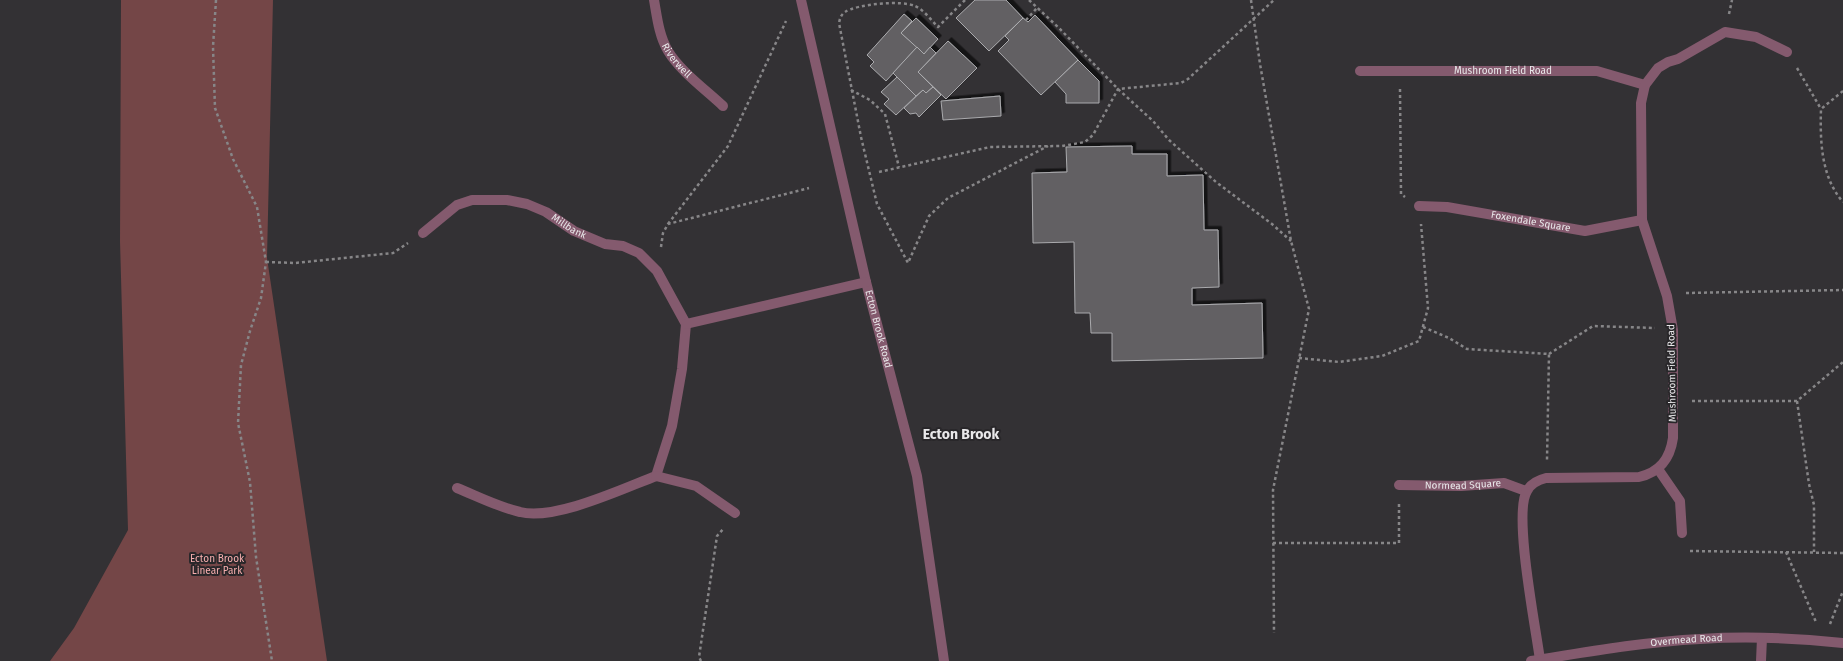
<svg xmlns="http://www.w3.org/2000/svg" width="1843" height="661" viewBox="0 0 1843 661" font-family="'Fira Sans',sans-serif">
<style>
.green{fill:#744647}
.building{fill:#626164;stroke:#aaaaad;filter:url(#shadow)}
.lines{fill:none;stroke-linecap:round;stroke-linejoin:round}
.path{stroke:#878688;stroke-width:2.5;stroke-dasharray:3 3;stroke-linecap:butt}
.minor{stroke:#845a6e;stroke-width:10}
.labels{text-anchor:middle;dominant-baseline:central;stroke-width:4;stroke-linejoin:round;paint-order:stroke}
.street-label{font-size:10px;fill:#e9e8ea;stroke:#29272a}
.park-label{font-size:10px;fill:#f8afaf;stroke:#29272a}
.district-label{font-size:14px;font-weight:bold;fill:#e9e8ea;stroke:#29272a}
</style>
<defs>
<filter id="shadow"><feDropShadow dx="3.5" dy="-3.5" stdDeviation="0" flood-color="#0009"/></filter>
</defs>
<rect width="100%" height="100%" fill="#333134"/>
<!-- green -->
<path class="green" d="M121,0H273L267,258L327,661H50L74,628L128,530L120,241Z"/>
<!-- building -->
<g class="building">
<path d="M975,0H1006L1023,18L989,51L956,18Z"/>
<path d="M904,14L912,21L901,33L917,47L886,81L870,66L874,62L867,55Z"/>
<path d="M1035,15L1078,60L1041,95L998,51L1009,40L1005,36L1023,18L1028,22Z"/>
<path d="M916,18L938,39L924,54L901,33Z"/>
<path d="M948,41L977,68L946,99L918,72Z"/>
<path d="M917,47L924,54L930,47L936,53L918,72L933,87L926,93L923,90L916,96L893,73Z"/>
<path d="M1078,60L1099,81V103H1066V94L1055,82Z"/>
<path d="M897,77L916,96L896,115L884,104L889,99L881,92Z"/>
<path d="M933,87L941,95L919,117L916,113L910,114L904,108L923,90L926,93Z"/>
<path d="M1000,96L1001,116L943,120L941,101Z"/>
<path d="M1132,146V154H1167V176L1203,175L1204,230H1218L1219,287L1192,288V305L1262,303L1263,358L1112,361V333H1091L1090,313H1075L1074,242L1033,243L1032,173L1067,172L1066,147Z"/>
</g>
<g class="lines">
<!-- path -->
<g class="path">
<path d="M216,0L213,47L215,108L233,159L257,207L266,262L261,298L250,331L241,365L238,423L250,482L256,557L272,661"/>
<path d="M965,0L938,27C931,20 924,10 915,6C902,0 857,4 845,12C841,15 840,18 839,23L861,137L877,204L908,263L929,216L948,198L1048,146"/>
<path d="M1029,0L1059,28L1118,89L1153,121L1169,140L1216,182L1272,224L1291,241"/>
<path d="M1251,0L1260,64L1291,241L1309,309L1273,490L1274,633"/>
<path d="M1729,14L1732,0"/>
<path d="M1026,20L1037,8"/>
<path d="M1797,68L1821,109"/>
<path d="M1400,89L1401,194L1405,197"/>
<path d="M851,90L870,100L885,114L899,167"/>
<path d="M1843,91L1821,109C1820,141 1821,177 1843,202"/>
<path d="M879,172L990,147L1062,146L1085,142L1093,135L1118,89L1181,83L1188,79L1274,0"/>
<path d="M668,224L728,146L786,21"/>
<path d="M661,247L663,233L668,224L809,188"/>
<path d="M266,262L295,263L393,253L408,243"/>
<path d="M1686,293L1843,290"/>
<path d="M1423,327L1449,338L1467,349L1549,354L1547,460"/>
<path d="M1549,354L1593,326L1655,328"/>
<path d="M1299,358L1339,362L1382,356L1419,341L1428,308L1421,224"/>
<path d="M1692,401H1797L1843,362"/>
<path d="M1797,401L1809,484L1814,505V552"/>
<path d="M1273,543H1399V503"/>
<path d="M1690,551L1843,553"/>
<path d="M1786,552L1816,622"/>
<path d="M1830,624L1843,591"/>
<path d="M701,661L699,657L717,536L724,528"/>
</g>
<!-- minor -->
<g class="minor">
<path id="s1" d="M654,0C657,17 659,36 668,51C680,71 706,90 723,106"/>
<path id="s2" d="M801,0L866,282L917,476L944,661"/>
<path id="s3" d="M1360,71H1597L1645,85"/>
<path id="s4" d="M1419,206L1447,207L1585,231L1642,220"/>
<path id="s5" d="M423,233L457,205L472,200H507L527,204L546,212L574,231L605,244L623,246L639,253L657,271L686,324L682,369L672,426L656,476C622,489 554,521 520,512C498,507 477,496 457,488"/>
<path d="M686,324L866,282"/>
<path d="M1658,469L1680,501L1682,533"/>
<path d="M656,476L696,486L735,513"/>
<path id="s6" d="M1399,485L1461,486L1504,483L1526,491"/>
<path d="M1540,660C1536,629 1513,513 1527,491C1531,483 1538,480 1546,478L1639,477C1660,472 1670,459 1673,438V330L1667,296L1642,220L1641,103L1645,85L1658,68L1668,62L1678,59L1725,32L1756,37L1787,52"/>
<path id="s7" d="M1531,661C1587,652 1643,642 1700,639C1747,636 1796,638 1843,643"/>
<path d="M1761,661L1762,638"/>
</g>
</g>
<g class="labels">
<!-- street labels -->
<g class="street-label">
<text stroke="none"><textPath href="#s1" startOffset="66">Riverwell</textPath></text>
<text stroke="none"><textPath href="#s3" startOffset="143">Mushroom Field Road</textPath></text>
<text stroke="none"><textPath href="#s4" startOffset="113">Foxendale Square</textPath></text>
<text stroke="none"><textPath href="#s5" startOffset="163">Millbank</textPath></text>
<text stroke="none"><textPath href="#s2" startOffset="338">Ecton Brook Road</textPath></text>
<text transform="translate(1672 373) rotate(-91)">Mushroom Field Road</text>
<text stroke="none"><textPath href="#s6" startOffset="64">Normead Square</textPath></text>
<text stroke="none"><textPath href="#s7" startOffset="157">Overmead Road</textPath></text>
</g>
<!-- park labels -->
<g class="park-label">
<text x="217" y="559">Ecton Brook<tspan x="217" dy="12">Linear Park</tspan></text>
</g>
<!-- district labels -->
<g class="district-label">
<text x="961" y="434">Ecton Brook</text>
</g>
</g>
</svg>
